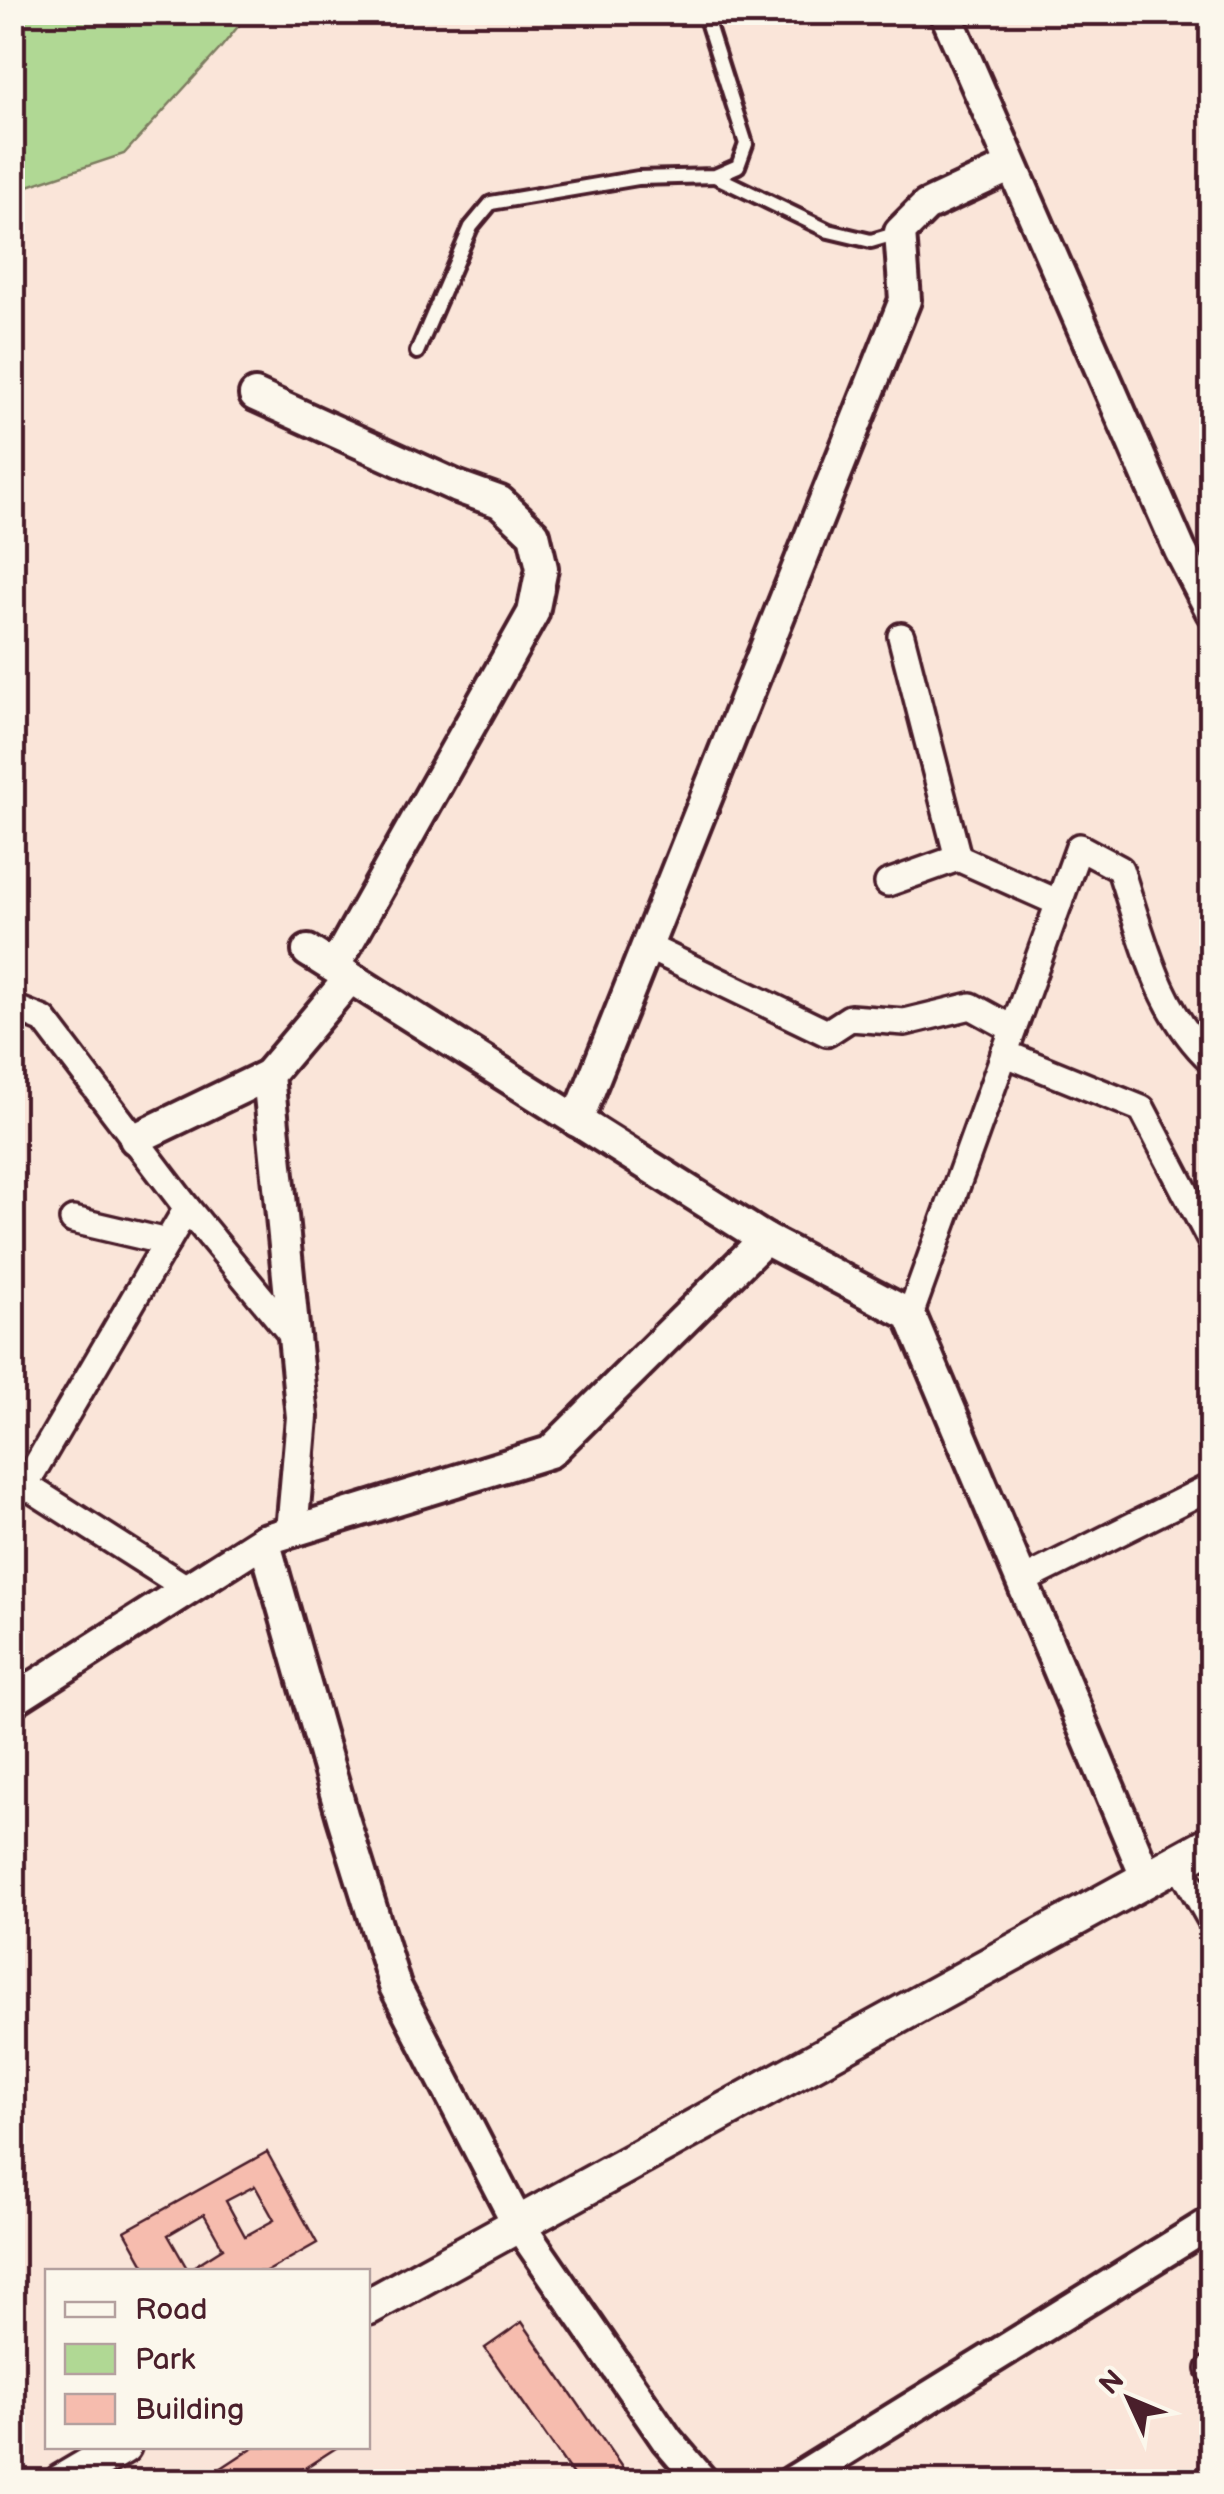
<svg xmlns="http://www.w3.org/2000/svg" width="1224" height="2494" viewBox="0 0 1224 2494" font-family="'Balsamiq Sans',sans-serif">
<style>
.green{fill:#b0d894;stroke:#7d7c60;stroke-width:2.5}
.building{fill:#f6bcae;stroke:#4a1f2b;stroke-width:2.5;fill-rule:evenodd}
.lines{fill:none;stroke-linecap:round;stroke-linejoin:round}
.service-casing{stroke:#4a1f2b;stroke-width:20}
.minor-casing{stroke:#4a1f2b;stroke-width:32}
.tertiary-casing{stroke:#4a1f2b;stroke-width:38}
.secondary-casing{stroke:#4a1f2b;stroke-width:42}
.service{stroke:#fbf7ec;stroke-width:12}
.minor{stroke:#fbf7ec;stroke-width:25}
.tertiary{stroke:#fbf7ec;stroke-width:30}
.secondary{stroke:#fbf7ec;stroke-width:35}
</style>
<rect width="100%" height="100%" fill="#fae5d9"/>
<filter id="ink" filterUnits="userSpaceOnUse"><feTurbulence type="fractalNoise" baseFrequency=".01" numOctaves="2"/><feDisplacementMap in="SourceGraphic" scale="20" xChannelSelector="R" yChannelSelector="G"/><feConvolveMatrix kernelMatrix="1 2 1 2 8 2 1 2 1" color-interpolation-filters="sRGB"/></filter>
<g filter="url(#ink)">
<!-- green -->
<path class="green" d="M12,13L13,12L249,13L219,50L124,154L13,191Z"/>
<!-- building -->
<g class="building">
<path d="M267,2152L317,2243L266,2272H148L125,2231ZM255,2186L274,2220L245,2236L226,2201ZM204,2214L223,2248L188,2270L168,2235Z"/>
<path d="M522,2322L632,2482H578L485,2348Z"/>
<path d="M255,2446H339L283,2482H200Z"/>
</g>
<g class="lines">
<defs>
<g id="service">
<path d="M715,176L829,231L871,241L898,233"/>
<path d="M417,352L471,227L491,203L638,178L715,176L738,166L746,144L704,12"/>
</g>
<g id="minor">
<path d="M901,636L958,858"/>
<path d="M888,883L958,858L1059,903"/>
<path d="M648,947L827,1033L850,1018L905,1022L971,1006L1013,1029"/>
<path d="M12,1007L44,1020L187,1208"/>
<path d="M1004,1053L1142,1109L1212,1243"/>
<path d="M73,1220L167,1242"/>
<path d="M910,1315L1079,847L1120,869C1142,936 1158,1012 1212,1061"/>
<path d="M1022,1581L1212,1486"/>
<path d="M188,1589L25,1485L187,1208L292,1335"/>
<path d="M1178,1862L1212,1922"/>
<path d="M1210,2369L1212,2372"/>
</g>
<g id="tertiary">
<path d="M945,12L1180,550L1212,612"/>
<path d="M255,395L458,487L500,502L534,534L542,568L533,613L334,967"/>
<path d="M308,951L765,1239"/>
<path d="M577,1121L905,300L900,232L926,206L1011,166"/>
<path d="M135,1139L268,1075"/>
<path d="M292,1531L302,1417L268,1075L350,978"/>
<path d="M264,1540L343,1818L395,1986L517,2222L667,2440L703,2482"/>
<path d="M12,1701L264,1540L550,1452L765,1239L910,1315L1147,1879"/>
<path d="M792,2482L1212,2222"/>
</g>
<g id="secondary">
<path d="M368,2307L1212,1843"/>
<path d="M62,2482L123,2446"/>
</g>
</defs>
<!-- service casing -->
<use href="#service" class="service-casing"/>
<!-- minor casing -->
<use href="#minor" class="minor-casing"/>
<!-- tertiary casing -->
<use href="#tertiary" class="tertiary-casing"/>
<!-- secondary casing -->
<use href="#secondary" class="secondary-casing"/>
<!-- service -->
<use href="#service" class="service"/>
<!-- minor -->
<use href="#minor" class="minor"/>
<!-- tertiary -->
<use href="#tertiary" class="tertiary"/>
<!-- secondary -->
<use href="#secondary" class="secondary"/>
</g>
</g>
<!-- margin -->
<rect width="1224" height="2494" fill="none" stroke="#fbf7ec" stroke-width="50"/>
<rect x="25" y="25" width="1174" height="2444" fill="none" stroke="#4a1f2b" stroke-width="4" filter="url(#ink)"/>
<!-- legend -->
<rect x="45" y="2269" width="325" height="180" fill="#fbf7ec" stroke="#b4a19f" stroke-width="2.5"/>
<rect x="65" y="2302" width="50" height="15" fill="#fbf7ec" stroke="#b4a19f" stroke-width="2.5"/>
<text x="135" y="2319" font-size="30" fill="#4a1f2b">Road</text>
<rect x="65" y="2344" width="50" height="30" fill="#b0d894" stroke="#b4a19f" stroke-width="2.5"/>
<text x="135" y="2369" font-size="30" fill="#4a1f2b">Park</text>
<rect x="65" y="2394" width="50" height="30" fill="#f6bcae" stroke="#b4a19f" stroke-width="2.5"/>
<text x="135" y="2419" font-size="30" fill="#4a1f2b">Building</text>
<!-- north arrow -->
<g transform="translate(1129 2399) rotate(314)" stroke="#fbf7ec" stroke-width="8" paint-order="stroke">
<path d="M0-8L18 38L0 25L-18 38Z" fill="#4a1f2b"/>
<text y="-15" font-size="28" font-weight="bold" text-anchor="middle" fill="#4a1f2b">N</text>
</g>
</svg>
